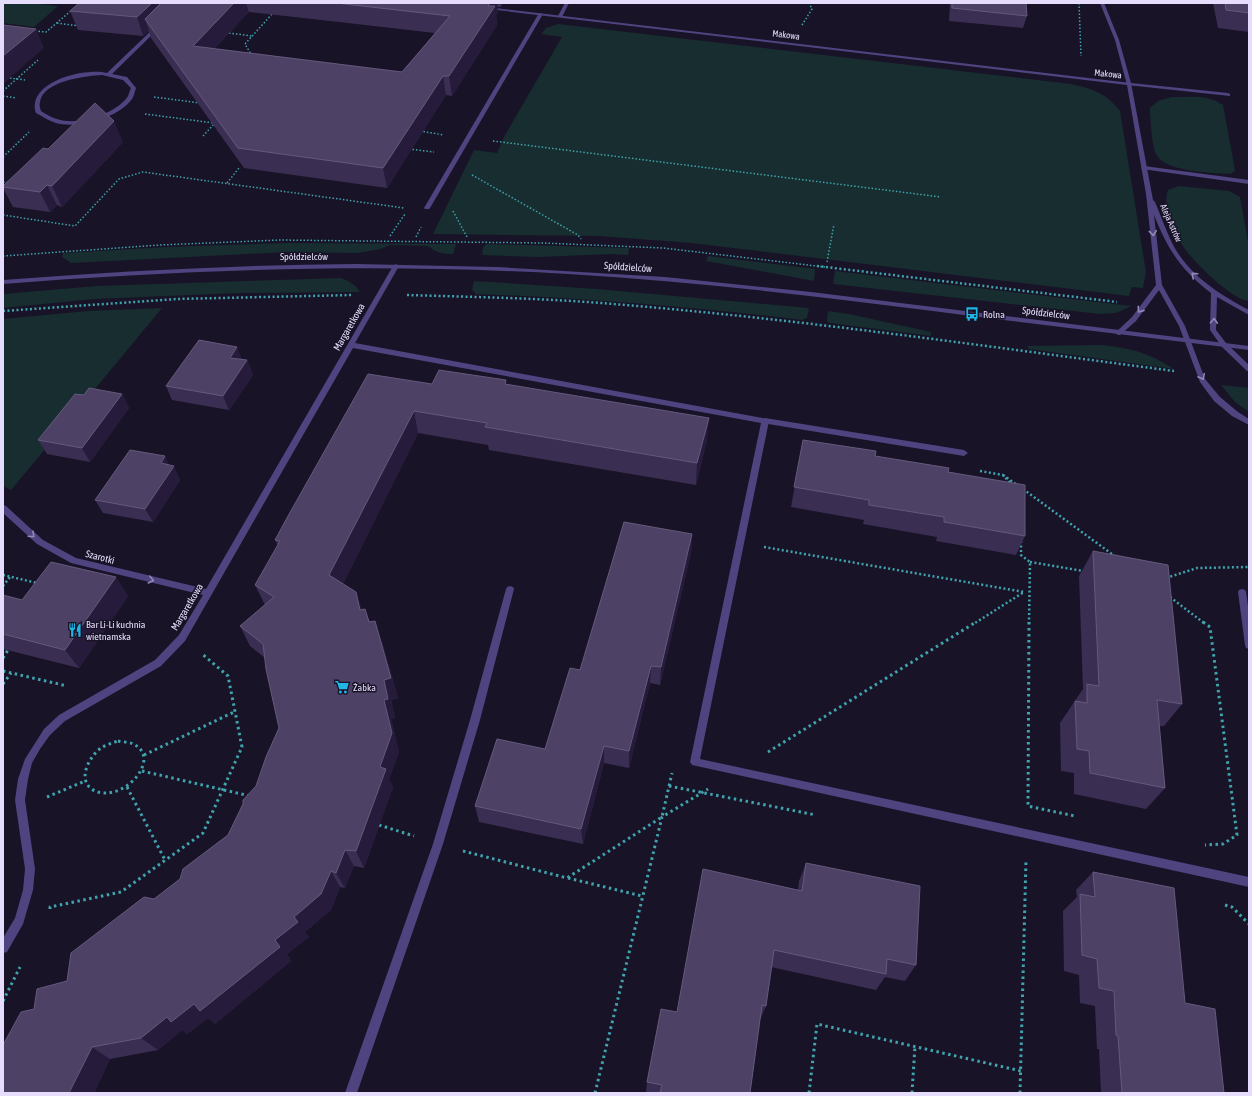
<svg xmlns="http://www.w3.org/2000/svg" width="1252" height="1096" viewBox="0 0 1252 1096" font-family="'Asap Condensed',sans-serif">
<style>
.green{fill:#172d30}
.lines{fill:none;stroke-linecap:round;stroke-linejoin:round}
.path-far2{stroke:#3fa4ad;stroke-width:1.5;stroke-dasharray:1.5 2;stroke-linecap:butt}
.path-far1{stroke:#3fa4ad;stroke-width:2.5;stroke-dasharray:2 2.5;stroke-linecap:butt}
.path{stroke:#3fa4ad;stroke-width:3;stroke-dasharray:2.5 3.5;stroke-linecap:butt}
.service{fill:#4f4480;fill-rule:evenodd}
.minor{fill:#4f4480;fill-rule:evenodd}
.tertiary{fill:#4f4480;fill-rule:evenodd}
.wall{fill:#3b2e53;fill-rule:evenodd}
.shaded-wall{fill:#261b3a}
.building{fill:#4d4165;stroke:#65597c}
.oneway{stroke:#9289b7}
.labels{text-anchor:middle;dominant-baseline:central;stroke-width:3;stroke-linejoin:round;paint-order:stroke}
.far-street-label{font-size:9px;fill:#e5ddfb;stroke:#191327}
.street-label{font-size:10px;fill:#e5ddfb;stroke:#191327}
.poi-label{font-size:10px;fill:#e5ddfb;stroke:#191327;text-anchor:start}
</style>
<rect width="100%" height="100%" fill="#191327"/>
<!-- green -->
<g class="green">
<path d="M3,3H30L58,6L34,27L3,23Z"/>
<path d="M558,24L1071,84C1093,89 1106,93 1120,111L1146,272L1143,288L1132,287L1129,296L692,243L599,236L433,234L474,150L497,153L504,137L562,37L541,34L546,28Z"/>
<path d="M1172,97C1189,97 1208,94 1223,105L1235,170L1231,174C1214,173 1163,172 1156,154C1152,146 1151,124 1150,114V108L1158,101Z"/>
<path d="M1179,186L1229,191L1240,197L1249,247V301C1231,300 1192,260 1182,245C1174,232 1162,204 1168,190Z"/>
<path d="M288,243L456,244L453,254C443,254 436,253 428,246L390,245L381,249L357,253L286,252L71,263L62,257L63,253L167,247Z"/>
<path d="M487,244L629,248L628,255L612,254L538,257L482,255L483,247Z"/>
<path d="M708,256L815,269L814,281L706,261Z"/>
<path d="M835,271L1131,306L1116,313L1100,314L833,284Z"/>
<path d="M341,278C349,281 355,284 360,292L239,293L94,299L3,308V294L97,286Z"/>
<path d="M474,281L597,289L809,308L807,318L802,320C694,307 585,298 476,294L472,290Z"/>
<path d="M162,308L11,490L3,486V319L88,311Z"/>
<path d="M828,311L849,314L931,332V336L830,323L827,321Z"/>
<path d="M1100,345C1131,348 1147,352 1174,369L1029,349L1027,346Z"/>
<path d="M1221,385L1249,388V412L1235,402Z"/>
</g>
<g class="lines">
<!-- path-far2 -->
<g class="path-far2">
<path d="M1079,3L1081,56"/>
<path d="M57,23L79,26"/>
<path d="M802,25L812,9L809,3"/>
<path d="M35,31L46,32L72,10"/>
<path d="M229,33L252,36"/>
<path d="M252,56L245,44L273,13"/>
<path d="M3,77L25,80"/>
<path d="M3,91L38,60"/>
<path d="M3,96L16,98"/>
<path d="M154,97L200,103"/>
<path d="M145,114L214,123"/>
<path d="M420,131L444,135"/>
<path d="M203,136L214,124"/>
<path d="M493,141L941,197"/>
<path d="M409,149L434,152"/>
<path d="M3,157L29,132"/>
<path d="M472,175L578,235L581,239"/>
<path d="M3,182L10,183"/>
<path d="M227,183L239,168"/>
<path d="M453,211L467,237"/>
<path d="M3,215L75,226L119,179L143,172L404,208"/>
<path d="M390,236L405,214"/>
<path d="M416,237L421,227"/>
<path d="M3,256L160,245L280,240L543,243L663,248L825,267"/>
<path d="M827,262L834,224"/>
</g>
<!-- path-far1 -->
<g class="path-far1">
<path d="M817,266L1117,302"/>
<path d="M407,295C472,297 536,298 601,303C793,318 983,346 1174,371"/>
<path d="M3,311L177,299L352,295"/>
<path d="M980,471L1003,475L1012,485"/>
<path d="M1003,475L1017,485"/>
<path d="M1023,489L1116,557"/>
<path d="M1021,541V555L1030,562L1029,623"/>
<path d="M764,547L1024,592L975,623"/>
<path d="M1030,562L1083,571"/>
<path d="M3,575L37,583"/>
<path d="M1166,578L1197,568L1249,567"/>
<path d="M3,586L10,577"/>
<path d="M1170,597L1204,623"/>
</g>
<!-- path -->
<g class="path">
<path d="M1029,622L1028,806L1075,816"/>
<path d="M1203,622L1210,627L1237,835L1223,844L1205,845"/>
<path d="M3,658L8,650"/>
<path d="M3,671L67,686"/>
<path d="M3,684L11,673"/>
<path d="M118,741C123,742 129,742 133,744C162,757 127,800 98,792C75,785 87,758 101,748C106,745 112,743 118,741Z"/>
<path d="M768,752L976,622"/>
<path d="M144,755L234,712"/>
<path d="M142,771L250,796"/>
<path d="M669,786L816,815"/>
<path d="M127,787L165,860"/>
<path d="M47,797L85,781"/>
<path d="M379,825L414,836"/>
<path d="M463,851L567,878L662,817L672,773"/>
<path d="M568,878L642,896"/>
<path d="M1225,905L1232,907L1249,924"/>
<path d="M50,909V907L121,892L203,833L242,747L228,676L201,653"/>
<path d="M3,1001L20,967"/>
<path d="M595,1093L662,817L708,789"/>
<path d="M809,1093L817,1024L1021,1071"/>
<path d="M912,1093L915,1046"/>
<path d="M1020,1093L1026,860"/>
</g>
<!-- service -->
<g class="service">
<path d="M565,3H569L562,17H558V16Z"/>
<path d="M1100,3H1104L1119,40L1131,83L1228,93L1230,94V96L1127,85L1115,40Z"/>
<path d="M539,13L543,14L430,208L429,209H425L424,208Z"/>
<path d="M156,26L160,27L112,74L127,77L136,88C135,91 134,96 132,99C119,118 77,129 56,123C49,121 42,116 36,113C26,82 85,67 107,73ZM102,75L123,80L131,88C129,92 129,96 126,99C112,115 78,126 57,119C52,118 46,114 41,111C40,108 39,105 40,102C43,81 85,76 102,75Z"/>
<path d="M1144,166L1249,180V184L1142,169L1141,168Z"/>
<path d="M765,418L964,450L968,453L964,456L762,423L761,421L762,419Z"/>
</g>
<!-- minor -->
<g class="minor">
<path d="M486,7L1131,83L1153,200L1155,202C1161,216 1166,231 1173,245C1189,275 1220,295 1249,310V315L1217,297L1216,330L1226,343L1249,365V371H1247L1222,347L1210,330L1211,293C1181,270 1168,250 1154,215L1162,285L1185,326L1205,379L1220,397L1238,412L1249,419V425L1232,416L1214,401L1200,382L1179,326L1159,290L1136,321L1120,335H1118L1115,333L1132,317L1156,285L1146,194L1127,85L488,9L486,8Z"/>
<path d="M396,264L399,266L355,343L768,419L769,421L700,759L1249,877V887L692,765L690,762L761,423L353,348L185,641L161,666L65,721L50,735L40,749L32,763L28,779L25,800L35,869L33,890L23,924L7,952L3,953V938L15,918L23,890L25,869L15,800L18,779L25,759L44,729L59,715L155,660L179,635L203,595L71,563L37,544L3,513V505L6,506L43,540L76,558L206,589L393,266Z"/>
<path d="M510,586L513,587L514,589L480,720L443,844L357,1093H345L433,844L470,720L506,589L507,587Z"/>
<path d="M1242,589L1245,590L1246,592L1249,613V649L1246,648L1245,645L1238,592L1239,590Z"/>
</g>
<!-- tertiary -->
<path class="tertiary" d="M356,264L497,267L665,277L811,292L1249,346V350C1141,337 1033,324 925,310C806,295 687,281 568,274C380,263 191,269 3,284V280C121,271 238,265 356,264Z"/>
</g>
<!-- wall -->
<g class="wall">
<path d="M79,3H503L501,7H497L498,12L496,15L497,25L452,96L446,95L387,188L244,168L151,38L149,31L143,36L78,30L70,11ZM249,12L339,22L435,33L402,72L214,49Z"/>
<path d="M950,3H1026L1027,16L1023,28L949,21Z"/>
<path d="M1213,3H1249V32L1218,28Z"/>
<path d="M123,142L62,207L57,205L50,212L13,207L3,188V186L48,149Z"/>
<path d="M242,360H247L253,375L229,410L172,400L166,386Z"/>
<path d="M432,384H507L707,440L696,485L489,450L488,445L418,433L343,584L362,609H365L370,622L382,642L398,698L391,700L395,718L391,719L399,752L389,779L393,787L364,868L354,866L345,888L340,887L331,910L305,932L309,937L287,954L291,961L215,1024L208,1018L187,1034L182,1030L158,1050L110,1059L94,1093L34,1009L67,981L154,899L180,879L228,835L256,786L279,728L265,658L250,646L240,626L265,605L255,585L278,546L275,540Z"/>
<path d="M122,394L129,408L90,462L47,454L38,440L84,395Z"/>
<path d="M803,440L948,472L1025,536L1016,555L936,541L937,537L863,524L864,520L791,507Z"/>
<path d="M169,465L180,480L153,522L103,513L95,500Z"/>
<path d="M692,534L691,553L660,685L650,683L629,768L604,763L583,844L479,822L475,806L545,749L580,670Z"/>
<path d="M1093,551L1182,704L1164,726H1159L1165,788L1146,809L1074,794V773L1061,771L1060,723L1083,689L1079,576Z"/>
<path d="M3,595L22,600L128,596L79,668L3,649Z"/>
<path d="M806,863L916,965L905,981L885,977L876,990L771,967L766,1006L760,1020L750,1093H646L647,1082L677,1012L798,890L799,881Z"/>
<path d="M1093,872L1185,1003L1224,1093H1101L1099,1049H1097L1095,1006L1080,1003L1079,975L1064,971L1063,911L1077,897L1076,890Z"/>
</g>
<!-- shaded-wall -->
<g class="shaded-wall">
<path d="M152,3H178L145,19L149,31L143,36L137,17Z"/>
<path d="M234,3H246L249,12L199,65L193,46Z"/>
<path d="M490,3H497L498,12L496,15L497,25L452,96L449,76Z"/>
<path d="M501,3H503L501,7Z"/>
<path d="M36,29L44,48L3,84V56Z"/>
<path d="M443,76L446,95L387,188L383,168Z"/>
<path d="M114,121L123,142L62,207L52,186Z"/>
<path d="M47,185L57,205L50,212L40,192Z"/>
<path d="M237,347L243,361L230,358Z"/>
<path d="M247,360L253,375L229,410L223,396Z"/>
<path d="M122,394L129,408L90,462L82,448Z"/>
<path d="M414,411L418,433L337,596L329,575Z"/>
<path d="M709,418L707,440L696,485L697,463Z"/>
<path d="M165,456L171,469L174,466L180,480L153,522L145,509L161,463Z"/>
<path d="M692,534L691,553L660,685L661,667Z"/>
<path d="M116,577L128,596L79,668L65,650Z"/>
<path d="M356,592L363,613L360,610Z"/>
<path d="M375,621L382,642L398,698L391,700L395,718L391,719L399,752L389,779L393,787L364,868L356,851L380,767L384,700V680Z"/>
<path d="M651,666L650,683L629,768V751Z"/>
<path d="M604,746V763L583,844L581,829Z"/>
<path d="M345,850L354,866L345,888L336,873Z"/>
<path d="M331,871L340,887L331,910L305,932L309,937L287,954L291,961L215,1024L208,1018L187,1034L182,1030L158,1050L141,1038L167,1017L275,940Z"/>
<path d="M92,1047L110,1059L94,1093H69Z"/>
</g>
<!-- building -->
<g class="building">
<path d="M79,3H152L137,17L70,11Z"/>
<path d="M161,3H234L193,46L402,72L450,16L336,3H490L488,6H495L449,76H443L383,168L238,148L145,19Z"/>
<path d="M952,3H1026L1027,16L952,8Z"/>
<path d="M1225,3H1249V13L1226,10Z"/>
<path d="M3,25L36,29L3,56Z"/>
<path d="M95,103L114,121L52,186L47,185L40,192L3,187V186L43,148L48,149Z"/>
<path d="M199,340L237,347L230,358L247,360L223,396L166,386Z"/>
<path d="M439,370L506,380L505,384L709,418L697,463L485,427L487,423L414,411L329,575L356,592L360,610L365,609L369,622L375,621L391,678L384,680L388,699L384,700L392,733L380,767L386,769L356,851L345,850L336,873L331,871L321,894L294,917L298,922L275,940L280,947L200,1011L194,1004L171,1022L167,1017L141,1038L92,1047L69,1093H3V1045L21,1012L34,1009L37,989L67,981L71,953L144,897L154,899L180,879L183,869L228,835L243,804V800L256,786L266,757L279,728L266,669L263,644L240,626L274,597L255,585L280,541L275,540L288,516L368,374L432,384Z"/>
<path d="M89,388L122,394L82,448L38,440L75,394L84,395Z"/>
<path d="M803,440L876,451L875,456L949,468L948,472L1025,485V536L944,522V517L869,505V500L794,487Z"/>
<path d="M130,450L165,456L161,463L174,466L145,509L95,500Z"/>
<path d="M624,522L692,534L661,667L651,666L629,751L604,746L581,829L475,806L497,739L545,749L570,668L580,670Z"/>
<path d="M1093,551L1168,565L1182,704L1157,700L1165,788L1090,773L1089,751L1077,749L1075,701L1087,703V684L1099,686Z"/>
<path d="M51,562L116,577L65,650L3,634V595L22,600Z"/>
<path d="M806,863L920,886L916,965L887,959L886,974L774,950L766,1006L762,1005L750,1093H660L662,1085L647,1082L661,1009L677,1012L703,869L802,891Z"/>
<path d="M1093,872L1174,888L1185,1003L1215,1009L1224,1093H1122L1118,1036L1116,1035L1114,991L1099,988L1097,959L1082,955L1080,894L1095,897Z"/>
</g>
<!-- one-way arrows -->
<defs><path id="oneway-chevron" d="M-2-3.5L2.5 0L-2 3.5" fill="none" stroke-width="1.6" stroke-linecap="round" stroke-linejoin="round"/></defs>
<g class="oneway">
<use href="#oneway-chevron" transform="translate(1153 233) rotate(84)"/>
<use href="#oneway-chevron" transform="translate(1194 275) rotate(-138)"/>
<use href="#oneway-chevron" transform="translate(1140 310) rotate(125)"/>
<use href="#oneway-chevron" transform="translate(1214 321) rotate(-87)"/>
<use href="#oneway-chevron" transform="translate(1202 377) rotate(64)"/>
<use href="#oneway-chevron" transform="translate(32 535) rotate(43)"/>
<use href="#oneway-chevron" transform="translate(151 580) rotate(13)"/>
</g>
<!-- icons -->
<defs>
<symbol id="bus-bare" viewBox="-9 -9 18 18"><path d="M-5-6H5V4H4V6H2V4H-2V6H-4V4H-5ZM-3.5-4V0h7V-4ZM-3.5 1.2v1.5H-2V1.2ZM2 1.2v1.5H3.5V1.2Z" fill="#1fb5e5" stroke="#191327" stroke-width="2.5" paint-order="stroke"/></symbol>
<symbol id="restaurant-bare" viewBox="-9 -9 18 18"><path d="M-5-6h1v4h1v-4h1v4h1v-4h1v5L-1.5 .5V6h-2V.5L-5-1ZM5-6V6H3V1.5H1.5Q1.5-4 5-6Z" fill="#1fb5e5" stroke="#191327" stroke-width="2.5" paint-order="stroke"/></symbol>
<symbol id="supermarket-bare" viewBox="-9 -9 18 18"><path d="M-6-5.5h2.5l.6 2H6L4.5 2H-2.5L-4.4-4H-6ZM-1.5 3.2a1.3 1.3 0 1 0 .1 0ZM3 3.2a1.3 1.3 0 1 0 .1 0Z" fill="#1fb5e5" stroke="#191327" stroke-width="2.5" paint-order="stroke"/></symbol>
</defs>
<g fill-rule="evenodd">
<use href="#bus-bare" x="962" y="304" width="20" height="20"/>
<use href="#restaurant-bare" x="65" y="620" width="20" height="20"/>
<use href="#supermarket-bare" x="332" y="677" width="20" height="20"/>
</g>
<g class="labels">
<!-- far-street labels -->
<g class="far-street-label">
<text transform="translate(786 35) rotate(7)">Makowa</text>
<text transform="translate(1108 74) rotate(6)">Makowa</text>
<text transform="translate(1171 223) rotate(66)">Aleja Astrów</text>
</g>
<!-- street labels -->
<g class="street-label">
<text x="304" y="256">Spółdzielców</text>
<text transform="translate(628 267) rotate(4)">Spółdzielców</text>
<text transform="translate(1046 313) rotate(7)">Spółdzielców</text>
<text transform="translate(349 327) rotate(-60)">Margaretkowa</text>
<text transform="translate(100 557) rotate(14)">Szarotki</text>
<text transform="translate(187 607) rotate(-59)">Margaretkowa</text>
</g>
<!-- poi labels -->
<g class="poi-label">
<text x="983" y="314">Rolna</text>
<text x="86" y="624">Bar Li-Li kuchnia<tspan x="86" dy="12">wietnamska</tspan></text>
<text x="353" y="687">Żabka</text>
</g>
</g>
<!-- border -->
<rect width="1252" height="1096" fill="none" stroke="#e5ddfb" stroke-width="8"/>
</svg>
